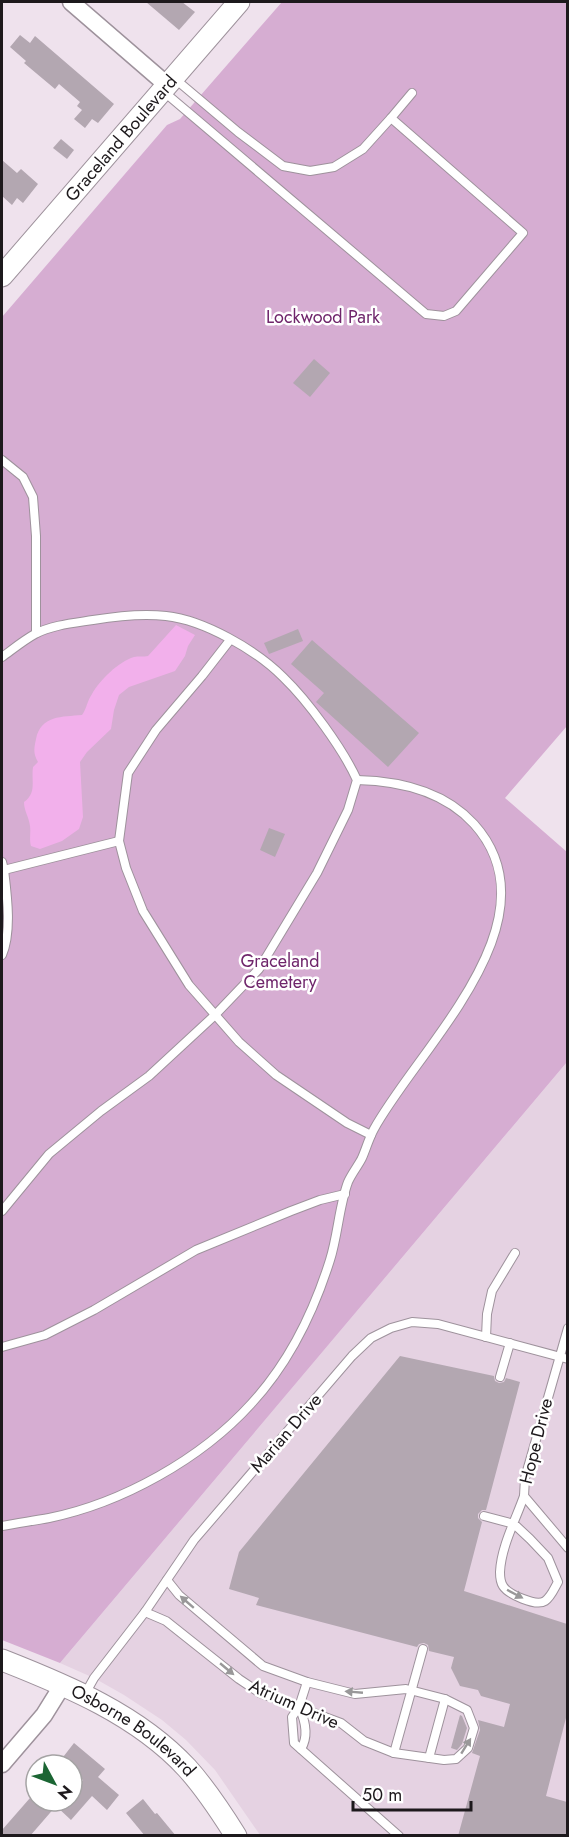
<svg xmlns="http://www.w3.org/2000/svg" width="569" height="1837" viewBox="0 0 569 1837" font-family="Jost,sans-serif">
<style>
.built{fill:#e5d2e2}
.green{fill:#d6add2}
.water{fill:#f2b0eb}
.building{fill:#b3a7b1}
.lines{fill:none;stroke-linecap:round;stroke-linejoin:round}
.service-casing{stroke:#9e929c;stroke-width:10}
.minor-casing{stroke:#9e929c;stroke-width:19}
.tertiary-casing{stroke:#9e929c;stroke-width:23}
.service{stroke:#fff;stroke-width:8}
.minor{stroke:#fff;stroke-width:16}
.tertiary{stroke:#fff;stroke-width:21}
.oneway{fill:#999899}
.labels{text-anchor:middle;dominant-baseline:central;stroke-width:5;stroke-linejoin:round;paint-order:stroke}
.street-label{font-size:18px;fill:#1d191c;stroke:#fff}
.park-label{font-size:18px;fill:#6f256b;stroke:#fff}
</style>
<rect width="100%" height="100%" fill="#efe2ed"/>
<!-- built -->
<path class="built" d="M567,1062V1835H260L215,1770L186,1740L162,1720L124,1695L94,1678L60,1663Z"/>
<!-- green -->
<path class="green" d="M282,2H567V726L505,798L567,852V1062L60,1663L2,1640V317L167,125L180,119Z"/>
<!-- water -->
<path class="water" d="M176,625L195,635L188,646L185,656L175,671L129,687L119,695L114,710L111,729L87,752L80,762L83,817L79,829L62,841L40,849L31,846C29,839 31,833 30,826C29,817 24,811 24,802C37,793 31,781 33,767L38,762C33,753 34,749 36,739C41,715 62,717 82,715C87,708 87,701 92,694C100,680 118,662 134,657C138,656 144,657 148,656Z"/>
<!-- building -->
<g class="building">
<path d="M146,2H182L195,12L179,30Z"/>
<path d="M20,35L30,43L35,36L114,104L98,123L92,119L85,128L74,119L82,110L77,106L80,102L59,84L55,89L24,63L26,61L10,47Z"/>
<path d="M61,139L74,150L67,159L53,148Z"/>
<path d="M2,160L17,173L21,169L38,184L23,203L17,198L12,205L2,196Z"/>
<path d="M314,359L330,373L310,397L293,383Z"/>
<path d="M298,629L303,641L269,654L264,643Z"/>
<path d="M312,640L419,733L388,767L316,702L324,693L291,664Z"/>
<path d="M269,828L285,834L275,857L260,850Z"/>
<path d="M400,1356L494,1376L495,1381L499,1383L504,1382L506,1378L520,1382L486,1510H482L478,1514V1518L482,1522L464,1591L567,1624V1714L546,1796L567,1802V1836H458L480,1756L472,1753L480,1730L478,1720L504,1727L510,1704L481,1696L478,1690L460,1686L451,1668L454,1657L429,1651L428,1645L424,1643L419,1644L417,1647L256,1605L259,1598L229,1589L239,1552Z"/>
<path d="M460,1715L462,1716L467,1728L462,1744L457,1750L451,1748Z"/>
<path d="M74,1743L105,1769L98,1777L119,1795L107,1810L92,1796L71,1820L56,1806L30,1836H2V1830L30,1798L32,1800L35,1797L36,1801H72V1793L83,1780L72,1771V1765H65L60,1761Z"/>
<path d="M143,1799L155,1814L157,1813L176,1836H145L126,1813Z"/>
</g>
<g class="lines">
<defs>
<g id="service">
<path d="M163,91L426,314L444,316L456,311L523,233L391,118L363,149L334,167L310,171L283,166L238,132L174,78"/>
<path d="M391,118L412,93"/>
<path d="M2,460L23,477L33,497L36,536V633"/>
<path d="M230,640L202,676L156,730L128,773L119,841L126,868L143,911L189,985L239,1042L276,1075L347,1123L371,1135"/>
<path d="M2,657C13,649 24,640 35,634C52,625 74,623 93,620C117,616 142,613 166,616C204,620 256,650 283,677C308,701 343,749 357,780L348,810L317,873L259,969L215,1015L149,1076L101,1111L49,1154L2,1211"/>
<path d="M2,862L4,870L119,841"/>
<path d="M2,955C12,932 7,895 4,870"/>
<path d="M568,1328L525,1478L524,1496L568,1548"/>
<path d="M486,1337L487,1314L492,1291L515,1253"/>
<path d="M2,1347L45,1335L94,1310L196,1250L291,1211L320,1200L345,1194"/>
<path d="M500,1377L510,1343"/>
<path d="M484,1516L514,1524L530,1539L548,1558L558,1582C554,1589 551,1597 545,1601C536,1607 508,1594 503,1586C501,1583 500,1576 500,1572C501,1547 516,1519 524,1496"/>
<path d="M2,1526C17,1523 33,1521 49,1518C122,1503 201,1459 251,1404C288,1364 314,1311 330,1260C338,1235 339,1206 348,1182C352,1173 358,1166 362,1158C366,1149 369,1138 374,1129C419,1047 560,920 474,824C444,791 401,781 357,780"/>
<path d="M145,1612L166,1621L239,1679L260,1693L341,1723L364,1741L394,1753L444,1760L456,1759L468,1748L474,1728L467,1710L445,1699L406,1689L355,1694L307,1682L263,1666L179,1595L167,1580"/>
<path d="M307,1682L299,1707L292,1717L294,1743L399,1836"/>
<path d="M85,1694L94,1678L145,1612L194,1540L352,1356L371,1338L391,1328L412,1322L438,1324L568,1359"/>
<path d="M299,1707C305,1720 309,1736 301,1749"/>
<path d="M394,1753L423,1649"/>
<path d="M429,1758L445,1699"/>
</g>
<g id="minor">
<path d="M71,2L167,85"/>
<path d="M2,1764L44,1715L62,1686"/>
</g>
<g id="tertiary">
<path id="s1" d="M2,276L239,2"/>
<path id="s2" d="M2,1660C68,1686 138,1715 187,1768C206,1789 221,1812 236,1836"/>
</g>
</defs>
<!-- service casing -->
<use href="#service" class="service-casing"/>
<!-- minor casing -->
<use href="#minor" class="minor-casing"/>
<!-- tertiary casing -->
<use href="#tertiary" class="tertiary-casing"/>
<!-- service -->
<use href="#service" class="service"/>
<!-- minor -->
<use href="#minor" class="minor"/>
<!-- tertiary -->
<use href="#tertiary" class="tertiary"/>
</g>
<!-- one-way arrows -->
<defs><path id="oneway-solid" d="M-6-.8H1V-3.2L6.5 0L1 3.2V.8H-6Z" transform="scale(1.5)"/></defs>
<g class="oneway">
<use href="#oneway-solid" transform="translate(515 1594) rotate(28)"/>
<use href="#oneway-solid" transform="translate(187 1602) rotate(-139)"/>
<use href="#oneway-solid" transform="translate(227 1669) rotate(40)"/>
<use href="#oneway-solid" transform="translate(354 1692) rotate(-175)"/>
<use href="#oneway-solid" transform="translate(466 1746) rotate(-58)"/>
</g>
<g class="labels">
<!-- street labels -->
<g class="street-label">
<text stroke="none"><textPath href="#s1" startOffset="182">Graceland Boulevard</textPath></text>
<text transform="translate(286 1433) rotate(-49)">Marian Drive</text>
<text transform="translate(536 1441) rotate(-76)">Hope Drive</text>
<text transform="translate(294 1704) rotate(24)">Atrium Drive</text>
<text stroke="none"><textPath href="#s2" startOffset="150">Osborne Boulevard</textPath></text>
</g>
<!-- park labels -->
<g class="park-label">
<text x="323" y="317">Lockwood Park</text>
<text x="280" y="961">Graceland<tspan x="280" dy="21">Cemetery</tspan></text>
</g>
</g>
<!-- border -->
<rect width="569" height="1837" fill="none" stroke="#1d191c" stroke-width="6"/>
<!-- north arrow -->
<g transform="translate(54 1783) rotate(131)"><circle r="28" fill="#ffffff" stroke="#a5a3a4" stroke-width="1.5"/>
<path d="M0-4.5L10 22L0 15L-10 22Z" fill="#1b6533"/>
<text y="-9" font-size="16" font-weight="bold" text-anchor="middle" fill="#1d191c">N</text>
</g>
<!-- scale -->
<path d="M353 1801v9h118v-9" fill="none" stroke="#1d191c" stroke-width="3"/>
<text x="362" y="1801" font-size="18" fill="#1d191c" stroke="#ffffff" stroke-width="4.5" paint-order="stroke">50 m</text>
</svg>
